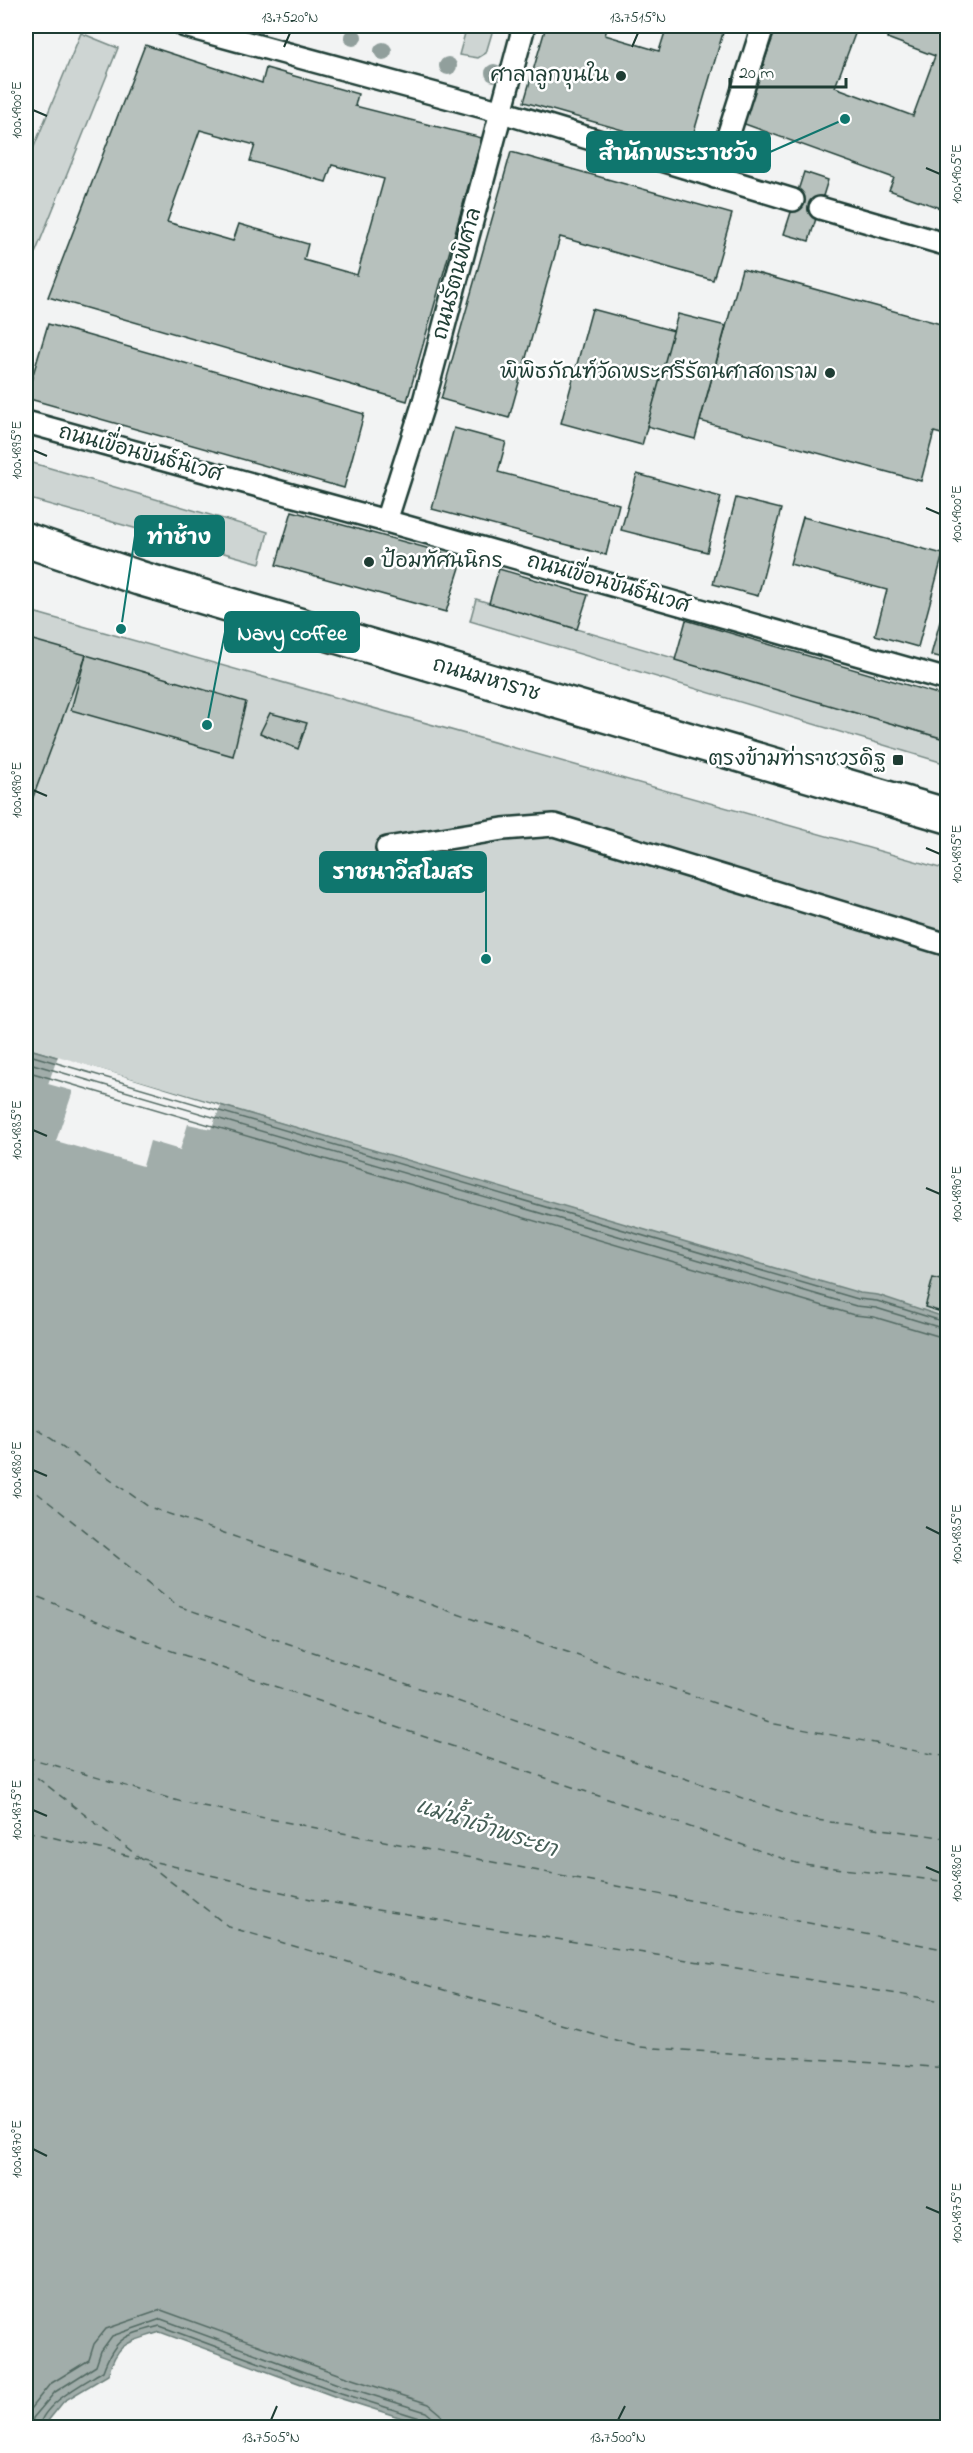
<svg xmlns="http://www.w3.org/2000/svg" width="973" height="2453" viewBox="0 0 973 2453" font-family="'Indie Flower','Playpen Sans Thai',sans-serif">
<style>
.green{fill:#ced5d3;stroke:#768984;stroke-width:1.5}
.water{fill:#a1adaa;stroke:#6d807b;stroke-width:1.5}
.pier{fill:#f2f3f3}
.lines{fill:none;stroke-linecap:round;stroke-linejoin:round}
.shore{stroke:#536a63;stroke-width:1.5}
.ferry{stroke:#465f57;stroke-width:1.5;stroke-dasharray:8 6;stroke-linecap:butt}
.building{fill:#b7c1bd;stroke:#1f3d34;stroke-width:1.5;fill-rule:evenodd}
.service-casing{stroke:#1f3d34;stroke-width:26}
.tertiary-casing{stroke:#1f3d34;stroke-width:38}
.service{stroke:#fff;stroke-width:21}
.tertiary{stroke:#fff;stroke-width:33}
.tree{fill:#919f9c}
.ticks{fill:none;stroke:#1f3d34;stroke-width:2}
.poi-dot{fill:#1f3d34;stroke:#fff;stroke-width:2}
.labels{text-anchor:middle;dominant-baseline:central;stroke-width:5;stroke-linejoin:round;paint-order:stroke}
.poi-label{font-size:21px;fill:#1f3d34;stroke:#fff;text-anchor:end}
.street-label{font-size:21px;fill:#1f3d34;stroke:#fff}
.water-label{font-size:22px;font-style:italic;fill:#465f57;stroke:#fff}
.leader{fill:none;stroke:#0f766e;stroke-width:2}
.callout-dot{fill:#0f766e;stroke:#fff;stroke-width:2}
.callout{fill:#0f766e;stroke:#0f766e;stroke-width:2}
.callout-label{font-size:22px;text-anchor:middle;font-weight:bold;fill:#fff}
.neatline{fill:none;stroke:#1f3d34;stroke-width:2}
.ticks-label{font-size:15px;text-anchor:middle;fill:#1f3d34}
</style>
<rect width="100%" height="100%" fill="#f2f3f3"/>
<filter id="ink" filterUnits="userSpaceOnUse"><feTurbulence type="fractalNoise" baseFrequency=".0167" numOctaves="2"/><feDisplacementMap in="SourceGraphic" scale="12" xChannelSelector="R" yChannelSelector="G"/><feConvolveMatrix kernelMatrix="1 2 1 2 8 2 1 2 1" color-interpolation-filters="sRGB"/></filter>
<g filter="url(#ink)">
<!-- green -->
<g class="green">
<path d="M467,26H494L486,53L478,58L459,55Z"/>
<path d="M81,33L118,48L26,276V245L32,230L26,227V166Z"/>
<path d="M26,461L268,532L260,563L26,498Z"/>
<path d="M476,599L947,740V764L470,621Z"/>
<path d="M26,610L947,870V1320L26,1048Z"/>
</g>
<!-- water -->
<path class="water" d="M26,1048L860,1293L878,1295L947,1318V2427H430L339,2398L160,2332C129,2343 118,2340 108,2375L64,2401L43,2427L26,2428Z"/>
<!-- pier -->
<path class="pier" d="M58,1056L221,1106L211,1129L188,1124L180,1150L150,1141L143,1166L56,1141L73,1091L48,1084Z"/>
<g class="lines">
<!-- shore -->
<g class="shore">
<path d="M26,1054L858,1299L877,1301L948,1323"/>
<path d="M26,1062L856,1306L876,1308L948,1330"/>
<path d="M26,1071L854,1315L874,1317L948,1339"/>
<path d="M26,2414L50,2384L89,2360L94,2344L106,2329L161,2310L346,2377L429,2404L441,2414L444,2428"/>
<path d="M31,2428L33,2418L55,2392L96,2366L101,2351L112,2336L161,2319L343,2386L426,2412L433,2418L435,2428"/>
<path d="M39,2428C42,2404 84,2383 103,2371C115,2337 126,2335 160,2326L341,2393L423,2419L427,2422L428,2428"/>
</g>
<!-- ferry -->
<g class="ferry">
<path d="M26,1421L149,1507L775,1724L948,1757"/>
<path d="M26,1484L178,1606L801,1818L948,1838"/>
<path d="M26,1592L166,1649L796,1863L948,1882"/>
<path d="M26,1757L182,1802L948,1950"/>
<path d="M26,1769L229,1927L639,2047L948,2068"/>
<path d="M26,1831L138,1858"/>
<path d="M143,1859L315,1900L948,2002"/>
</g>
</g>
<!-- building -->
<g class="building">
<path d="M546,26H608L605,35L659,51L667,26H725L689,149L524,102Z"/>
<path d="M777,26H858L835,87L913,116L935,56L887,38L892,26H948V211L889,190L894,178L742,123Z"/>
<path d="M145,45L262,83L266,68L358,94L355,106L482,138L407,401L48,297ZM200,130L255,145L250,161L326,182L332,165L384,179L357,275L304,260L308,244L239,224L233,241L167,222Z"/>
<path d="M511,152L732,214L713,280L560,237L509,418L441,399Z"/>
<path d="M804,172L828,180L809,241L784,234Z"/>
<path d="M742,269L948,326V436L934,432L921,481L700,421Z"/>
<path d="M592,309L674,331L642,445L561,423Z"/>
<path d="M678,314L726,326L695,439L647,426Z"/>
<path d="M48,324L364,414L344,488L26,398Z"/>
<path d="M454,428L506,442L498,472L619,504L606,555L432,509Z"/>
<path d="M637,474L721,497L707,552L621,530Z"/>
<path d="M736,498L781,509L758,596L713,584Z"/>
<path d="M292,511L463,558L446,612L276,565Z"/>
<path d="M803,517L943,554L918,647L875,635L887,590L790,564Z"/>
<path d="M499,569L588,595L577,629L489,603Z"/>
<path d="M948,592V659L931,655Z"/>
<path d="M686,620L948,697V740L675,660Z"/>
<path d="M26,638L86,655L26,816Z"/>
<path d="M86,655L246,702L233,756L71,710Z"/>
<path d="M270,713L307,723L298,749L260,733Z"/>
<path d="M933,1278L948,1282V1314L925,1307Z"/>
</g>
<g class="lines">
<defs>
<g id="service">
<path d="M185,26L502,112L793,200"/>
<path d="M715,177L763,26"/>
<path d="M820,208L948,245"/>
<path d="M26,422L386,521L948,680"/>
<path d="M386,521L423,405L524,26"/>
<path d="M387,848L503,829L554,825L948,945"/>
</g>
<path id="tertiary" d="M26,540L139,578L948,816"/>
</defs>
<!-- service casing -->
<use href="#service" class="service-casing"/>
<!-- tertiary casing -->
<use href="#tertiary" class="tertiary-casing"/>
<!-- service -->
<use href="#service" class="service"/>
<!-- tertiary -->
<use href="#tertiary" class="tertiary"/>
</g>
<!-- trees -->
<g class="tree">
<circle cx="353" cy="37" r="9"/>
<circle cx="383" cy="51" r="9"/>
<circle cx="448" cy="66" r="9"/>
<circle cx="494" cy="73" r="9"/>
</g>
</g>
<!-- ticks -->
<path class="ticks" d="M284,47L290,33M632,47L638,33M33,110L47,116M926,168L940,174M33,450L47,456M926,508L940,514M33,790L47,796M926,848L940,854M33,1130L47,1136M926,1188L940,1194M33,1470L47,1476M926,1527L940,1534M33,1810L47,1816M926,1867L940,1873M33,2149L47,2156M926,2207L940,2213M271,2420L277,2406M618,2420L625,2406"/>
<!-- markers -->
<g class="poi-dot">
<circle cx="621" cy="76" r="6"/>
<circle cx="830" cy="373" r="6"/>
<circle cx="369" cy="562" r="6"/>
<rect x="892" y="754" width="12" height="12" rx="3"/>
</g>
<g class="labels">
<!-- poi labels -->
<g class="poi-label">
<text x="609" y="76">ศาลาลูกขุนใน</text>
<text x="818" y="373">พิพิธภัณฑ์วัดพระศรีรัตนศาสดาราม</text>
<text x="381" y="562" text-anchor="start">ป้อมทัศนนิกร</text>
<text x="886" y="760">ตรงข้ามท่าราชวรดิฐ</text>
</g>
<!-- street labels -->
<g class="street-label">
<text transform="translate(458 274) rotate(-75)">ถนนรัตนพิศาล</text>
<text transform="translate(140 454) rotate(15)">ถนนเขื่อนขันธ์นิเวศ</text>
<text transform="translate(608 584) rotate(16)">ถนนเขื่อนขันธ์นิเวศ</text>
<text transform="translate(486 680) rotate(16)">ถนนมหาราช</text>
</g>
<!-- water labels -->
<g class="water-label">
<text transform="translate(486 1829) rotate(18)">แม่น้ำเจ้าพระยา</text>
</g>
</g>
<!-- callouts -->
<path class="leader" d="M845 119L770 152M121 629L135 536M207 725L225 632M486 959L486 872"/>
<g class="callout-dot">
<circle cx="845" cy="119" r="6"/>
<circle cx="121" cy="629" r="6"/>
<circle cx="207" cy="725" r="6"/>
<circle cx="486" cy="959" r="6"/>
</g>
<g class="callout">
<rect x="587" y="132" width="183" height="40" rx="6"/>
<rect x="135" y="516" width="89" height="40" rx="6"/>
<rect x="225" y="612" width="134" height="40" rx="6"/>
<rect x="320" y="852" width="166" height="40" rx="6"/>
</g>
<g class="callout-label">
<text x="678" y="160">สำนักพระราชวัง</text>
<text x="179" y="544">ท่าช้าง</text>
<text x="292" y="640">Navy coffee</text>
<text x="403" y="879">ราชนาวีสโมสร</text>
</g>
<!-- margin -->
<rect width="973" height="2453" fill="none" stroke="#fff" stroke-width="66"/>
<!-- scale -->
<path d="M730 78v9h116v-9" fill="none" stroke="#1f3d34" stroke-width="3"/>
<text x="739" y="78" font-size="18" fill="#1f3d34" stroke="#ffffff" stroke-width="4.5" paint-order="stroke">20 m</text>
<rect x="33" y="33" width="907" height="2387" class="neatline"/>
<g class="ticks-label">
<text x="290" y="22">13.7520°N</text>
<text x="638" y="22">13.7515°N</text>
<text transform="translate(16 110) rotate(-90)" y="5">100.4900°E</text>
<text transform="translate(956 174) rotate(-90)" y="5">100.4905°E</text>
<text transform="translate(16 450) rotate(-90)" y="5">100.4895°E</text>
<text transform="translate(956 514) rotate(-90)" y="5">100.4900°E</text>
<text transform="translate(16 790) rotate(-90)" y="5">100.4890°E</text>
<text transform="translate(956 854) rotate(-90)" y="5">100.4895°E</text>
<text transform="translate(16 1130) rotate(-90)" y="5">100.4885°E</text>
<text transform="translate(956 1194) rotate(-90)" y="5">100.4890°E</text>
<text transform="translate(16 1470) rotate(-90)" y="5">100.4880°E</text>
<text transform="translate(956 1534) rotate(-90)" y="5">100.4885°E</text>
<text transform="translate(16 1810) rotate(-90)" y="5">100.4875°E</text>
<text transform="translate(956 1873) rotate(-90)" y="5">100.4880°E</text>
<text transform="translate(16 2149) rotate(-90)" y="5">100.4870°E</text>
<text transform="translate(956 2213) rotate(-90)" y="5">100.4875°E</text>
<text x="271" y="2442">13.7505°N</text>
<text x="618" y="2442">13.7500°N</text>
</g>
</svg>
